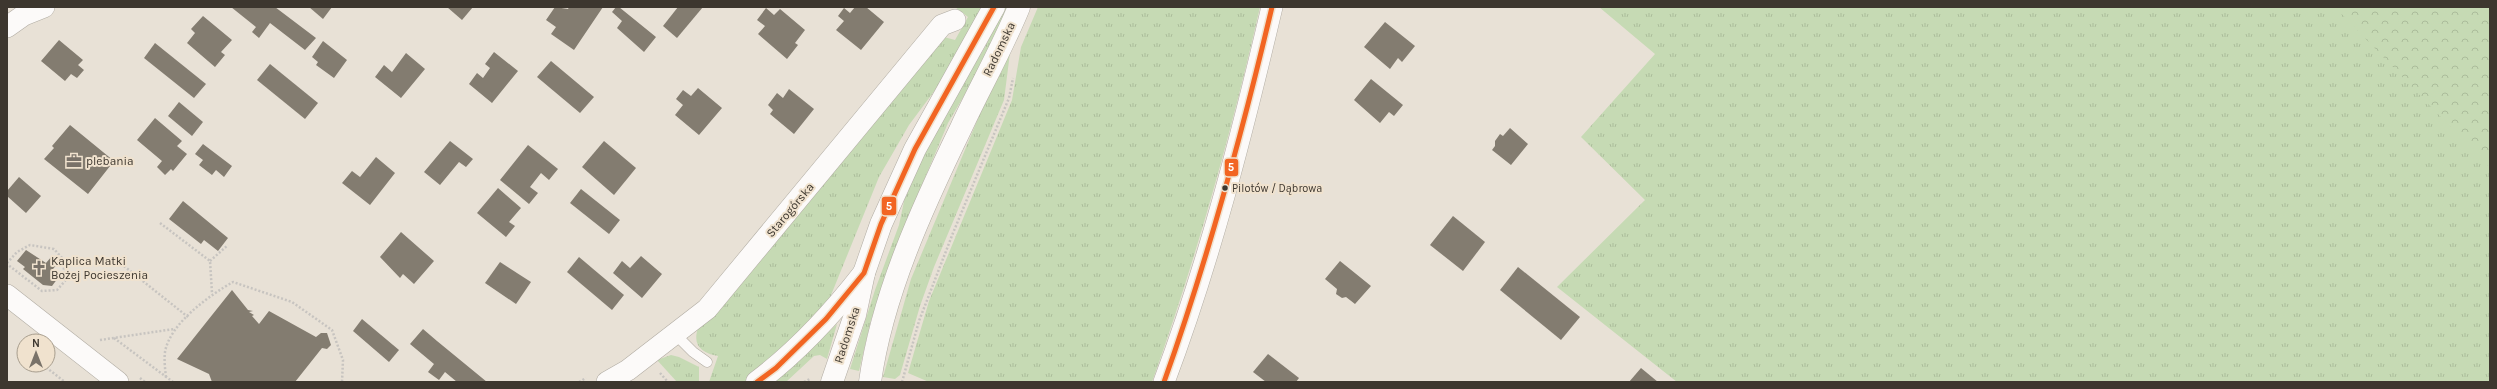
<svg xmlns="http://www.w3.org/2000/svg" width="2497" height="389" viewBox="0 0 2497 389" font-family="Karla,sans-serif">
<style>
.grass{fill:url(#grass-tufts)}
.forest{fill:url(#forest-crowns)}
.building{fill:#837c70}
.lines{fill:none;stroke-linecap:round;stroke-linejoin:round}
.service-casing{stroke:#b1aca3;stroke-width:11}
.minor-casing{stroke:#b1aca3;stroke-width:22}
.secondary-casing{stroke:#b1aca3;stroke-width:23}
.primary-casing{stroke:#b1aca3;stroke-width:23}
.path{stroke:#c7c4c0;stroke-width:2.5;stroke-dasharray:2 2;stroke-linecap:butt}
.service{stroke:#fcfaf9;stroke-width:10}
.minor{stroke:#fcfaf9;stroke-width:21}
.secondary{stroke:#fcfaf9;stroke-width:22}
.primary{stroke:#fcfaf9;stroke-width:22}
.bus-1-casing{stroke:#f0e2ce;stroke-width:8}
.bus-1{stroke:#f26522;stroke-width:5}
.bus-dot{fill:#3d372f;stroke:#f0e2ce;stroke-width:1.5}
.labels{text-anchor:middle;dominant-baseline:central;stroke-width:4;stroke-linejoin:round;paint-order:stroke}
.bus-label{font-size:11px;fill:#3d372f;stroke:#f0e2ce;text-anchor:start}
.street-label{font-size:12px;fill:#3d372f;stroke:#f0e2ce}
.poi-label{font-size:12px;fill:#3d372f;stroke:#f0e2ce;text-anchor:start}
.line-badge{stroke:#f0e2ce;stroke-width:1.5}
.badge-label{font-size:11px;text-anchor:middle;font-weight:bold;fill:#fff}
</style>
<defs>
<pattern id="grass-tufts" width="24" height="20" patternUnits="userSpaceOnUse"><rect width="24" height="20" fill="#c6dab4"/><path d="M3 7l-1-3M5 7V3M7 7l1-3M15 17l-1-3M17 17v-4M19 17l1-3" fill="none" stroke="#abbc9b"/></pattern>
<pattern id="forest-crowns" width="20" height="18" patternUnits="userSpaceOnUse"><rect width="20" height="18" fill="#c6dab4"/><path d="M2 6a3 3 0 1 1 6 0M12 15a3 3 0 1 1 6 0" fill="none" stroke="#abbc9b"/></pattern>
</defs>
<rect width="100%" height="100%" fill="#e8e1d6"/>
<!-- grass -->
<g class="grass">
<path d="M955,7H984L941,82L909,125L879,177L827,305L763,367L744,382H709L718,356C702,353 692,346 698,328L944,37L955,40L968,17Z"/>
<path d="M1004,7H1010L992,48L948,123L906,223L871,320L859,371L850,369L875,290L899,225L906,192L928,143L985,47Z"/>
<path d="M1038,7H1260C1231,134 1196,259 1152,382H929L908,373L929,301L1012,100L1021,47Z"/>
<path d="M1599,7H2490V382H1677L1557,287L1645,200L1581,137L1655,54Z"/>
<path d="M1010,53L1004,100L934,267L920,306L900,375L895,379L883,377L911,279L992,85Z"/>
<path d="M837,324L827,359L820,355L814,356L786,382H773Z"/>
<path d="M671,355L679,357L699,367V382H677L657,360Z"/>
</g>
<!-- forest -->
<path class="forest" d="M2335,7H2490V168Z"/>
<!-- building -->
<g class="building">
<path d="M231,7H275L316,38L305,50L270,23L259,38L252,32L256,27Z"/>
<path d="M309,7H332L323,19Z"/>
<path d="M447,7H473L462,20Z"/>
<path d="M555,7L568,9L569,7H603L574,50L551,34L556,27L546,20Z"/>
<path d="M616,7H619L656,37L644,52L617,28L622,21L612,12Z"/>
<path d="M678,7H703L677,38L663,26Z"/>
<path d="M855,7H866L884,22L861,50L836,30L844,21L838,16L844,8L850,13Z"/>
<path d="M766,8L774,15L780,9L805,30L795,43L798,45L787,59L758,34L765,26L757,20Z"/>
<path d="M203,16L232,40L221,52L225,55L215,67L187,43L195,33L191,29Z"/>
<path d="M1385,22L1415,46L1402,62L1398,58L1390,69L1364,47Z"/>
<path d="M59,40L83,60L78,65L84,70L77,78L71,74L65,81L41,61Z"/>
<path d="M323,41L347,60L334,78L316,65L318,62L312,57Z"/>
<path d="M155,43L206,84L194,98L144,58Z"/>
<path d="M494,52L518,71L492,103L469,84L477,73L483,78L490,68L485,64Z"/>
<path d="M406,53L425,69L401,98L375,77L384,65L392,72Z"/>
<path d="M551,61L594,97L580,113L537,77Z"/>
<path d="M270,64L318,103L305,119L257,80Z"/>
<path d="M1371,79L1403,105L1394,116L1389,112L1380,123L1354,100Z"/>
<path d="M698,88L722,108L699,135L675,115L683,105L676,99L683,90L691,96Z"/>
<path d="M789,89L814,109L794,134L770,114L773,110L768,105L777,93L783,98Z"/>
<path d="M179,102L203,122L192,136L168,116Z"/>
<path d="M155,118L182,141L177,146L187,154L173,171L171,169L165,175L157,167L162,161L137,140Z"/>
<path d="M70,125L114,161L88,194L44,159L54,148L52,146Z"/>
<path d="M1510,128L1528,144L1511,165L1492,150L1495,146V141L1500,134L1503,136Z"/>
<path d="M450,141L473,159L466,167L459,162L440,185L424,172Z"/>
<path d="M604,141L636,168L614,195L582,167Z"/>
<path d="M203,144L232,166L224,177L216,170L212,175L199,165L203,160L195,154Z"/>
<path d="M528,145L558,169L549,180L541,173L530,187L538,193L529,204L500,180Z"/>
<path d="M376,157L395,173L370,205L342,183L352,171L360,177Z"/>
<path d="M19,177L41,196L26,213L7,196V191Z"/>
<path d="M498,188L521,208L509,222L515,226L506,237L477,213Z"/>
<path d="M581,189L620,220L609,234L570,203Z"/>
<path d="M183,201L228,238L218,251L204,240L201,244L169,219Z"/>
<path d="M1453,216L1485,242L1463,271L1430,245Z"/>
<path d="M401,232L434,261L414,284L403,274L400,278L380,257Z"/>
<path d="M26,250L46,263L52,256L59,262L53,269L58,278L52,286L43,285L23,269L25,267L17,261Z"/>
<path d="M641,256L662,274L642,298L613,273L622,261L630,268Z"/>
<path d="M579,257L624,295L612,310L567,272Z"/>
<path d="M1340,261L1371,286L1355,304L1346,297L1342,298L1336,294L1337,289L1325,279Z"/>
<path d="M500,262L531,282L516,304L485,283Z"/>
<path d="M1518,267L1580,317L1561,340L1500,290Z"/>
<path d="M232,290L248,310L253,311L249,312L254,315L252,316L259,324L269,311L316,337L321,333H327L331,345L327,349L322,348L295,382H212L209,374L177,359Z"/>
<path d="M362,319L399,350L389,362L353,331Z"/>
<path d="M423,329L437,341L487,382H457L445,372L439,380L428,372L434,364L410,344Z"/>
<path d="M1268,354L1299,378L1296,382H1266L1253,372Z"/>
<path d="M1641,368L1658,382H1629Z"/>
</g>
<g class="lines">
<defs>
<path id="service" d="M676,335L693,352L707,362"/>
<g id="minor">
<path d="M7,27L24,15L44,7"/>
<path d="M7,295L118,382"/>
<path d="M607,382L628,370L707,309L942,25L955,20"/>
<path d="M1164,382C1210,260 1242,134 1272,7"/>
</g>
<path id="secondary" d="M757,382C798,351 833,313 864,273"/>
<g id="primary">
<path d="M832,382L855,315L864,273L881,224L915,149L994,7"/>
<path d="M870,382C882,295 923,206 961,128C980,87 1002,49 1019,7"/>
</g>
</defs>
<!-- service casing -->
<use href="#service" class="service-casing"/>
<!-- minor casing -->
<use href="#minor" class="minor-casing"/>
<!-- secondary casing -->
<use href="#secondary" class="secondary-casing"/>
<!-- primary casing -->
<use href="#primary" class="primary-casing"/>
<!-- path -->
<g class="path">
<path d="M160,223L210,261L212,293"/>
<path d="M210,261L228,245"/>
<path d="M7,263L17,252L30,245L54,249L63,259L65,281L57,290L42,291L7,264"/>
<path d="M124,266L188,317"/>
<path d="M114,338L173,382"/>
<path d="M100,340L174,329"/>
<path d="M43,365L65,382"/>
<path d="M660,373L668,382"/>
<path d="M166,377C165,369 164,359 165,352C170,323 210,295 233,282L292,302L332,330L343,360L342,382"/>
<path d="M140,378L145,382"/>
<path d="M579,382L586,378"/>
<path d="M804,382L810,379"/>
<path d="M902,382L919,321L953,233L1009,98L1013,78"/>
</g>
<!-- service -->
<use href="#service" class="service"/>
<!-- minor -->
<use href="#minor" class="minor"/>
<!-- secondary -->
<use href="#secondary" class="secondary"/>
<!-- primary -->
<use href="#primary" class="primary"/>
<defs>
<g id="bus-1">
<path d="M757,382L776,368L826,319L864,273L881,224L915,149L994,7"/>
<path d="M1164,382C1208,259 1242,134 1272,7"/>
</g>
</defs>
<!-- bus-1 casing -->
<use href="#bus-1" class="bus-1-casing"/>
<!-- bus-1 -->
<use href="#bus-1" class="bus-1"/>
</g>
<!-- icons -->
<defs>
<symbol id="office-bare" viewBox="-9 -9 18 18"><path d="M-6-3h4V-5.5h4V-3h4V5H-6ZM-1-4.5V-3h2v-1.5ZM-6 0V1H6V0Z" fill="#797269" stroke="#f0e2ce" stroke-width="2.5" paint-order="stroke"/></symbol>
<symbol id="church-bare" viewBox="-9 -9 18 18"><path d="M-1.2-6h2.4v3.5h3.3v2.4h-3.3V6h-2.4V-.1h-3.3v-2.4h3.3Z" fill="#797269" stroke="#f0e2ce" stroke-width="2.5" paint-order="stroke"/></symbol>
</defs>
<g fill-rule="evenodd">
<use href="#office-bare" x="63" y="150" width="22" height="22"/>
<use href="#church-bare" x="28" y="257" width="22" height="22"/>
</g>
<!-- markers -->
<circle class="bus-dot" cx="1225" cy="188" r="3.5"/>
<g class="labels">
<!-- bus labels -->
<g class="bus-label">
<text x="1232" y="188">Pilotów / Dąbrowa</text>
</g>
<!-- street labels -->
<g class="street-label">
<text transform="translate(999 49) rotate(-64)">Radomska</text>
<text transform="translate(790 210) rotate(-50)">Starogórska</text>
<text transform="translate(847 335) rotate(-72)">Radomska</text>
</g>
<!-- poi labels -->
<g class="poi-label">
<text x="86" y="161">plebania</text>
<text x="51" y="261">Kaplica Matki<tspan x="51" dy="14">Bożej Pocieszenia</tspan></text>
</g>
</g>
<g class="line-badge">
<rect x="1224" y="158" width="15" height="19" rx="4" fill="#f26522"/>
<rect x="881" y="196" width="16" height="20" rx="4" fill="#f26522"/>
</g>
<g class="badge-label">
<text x="1231" y="171">5</text>
<text x="889" y="210">5</text>
</g>
<!-- border -->
<rect width="2497" height="389" fill="none" stroke="#3d372f" stroke-width="16"/>
<!-- north arrow -->
<g transform="translate(36 353)"><circle r="19" fill="#f0e2ce" stroke="#a89e8e"/>
<path d="M0-3L7 15L0 10L-7 15Z" fill="#797269"/>
<text y="-6" font-size="11" font-weight="bold" text-anchor="middle" fill="#3d372f">N</text>
</g>
</svg>
